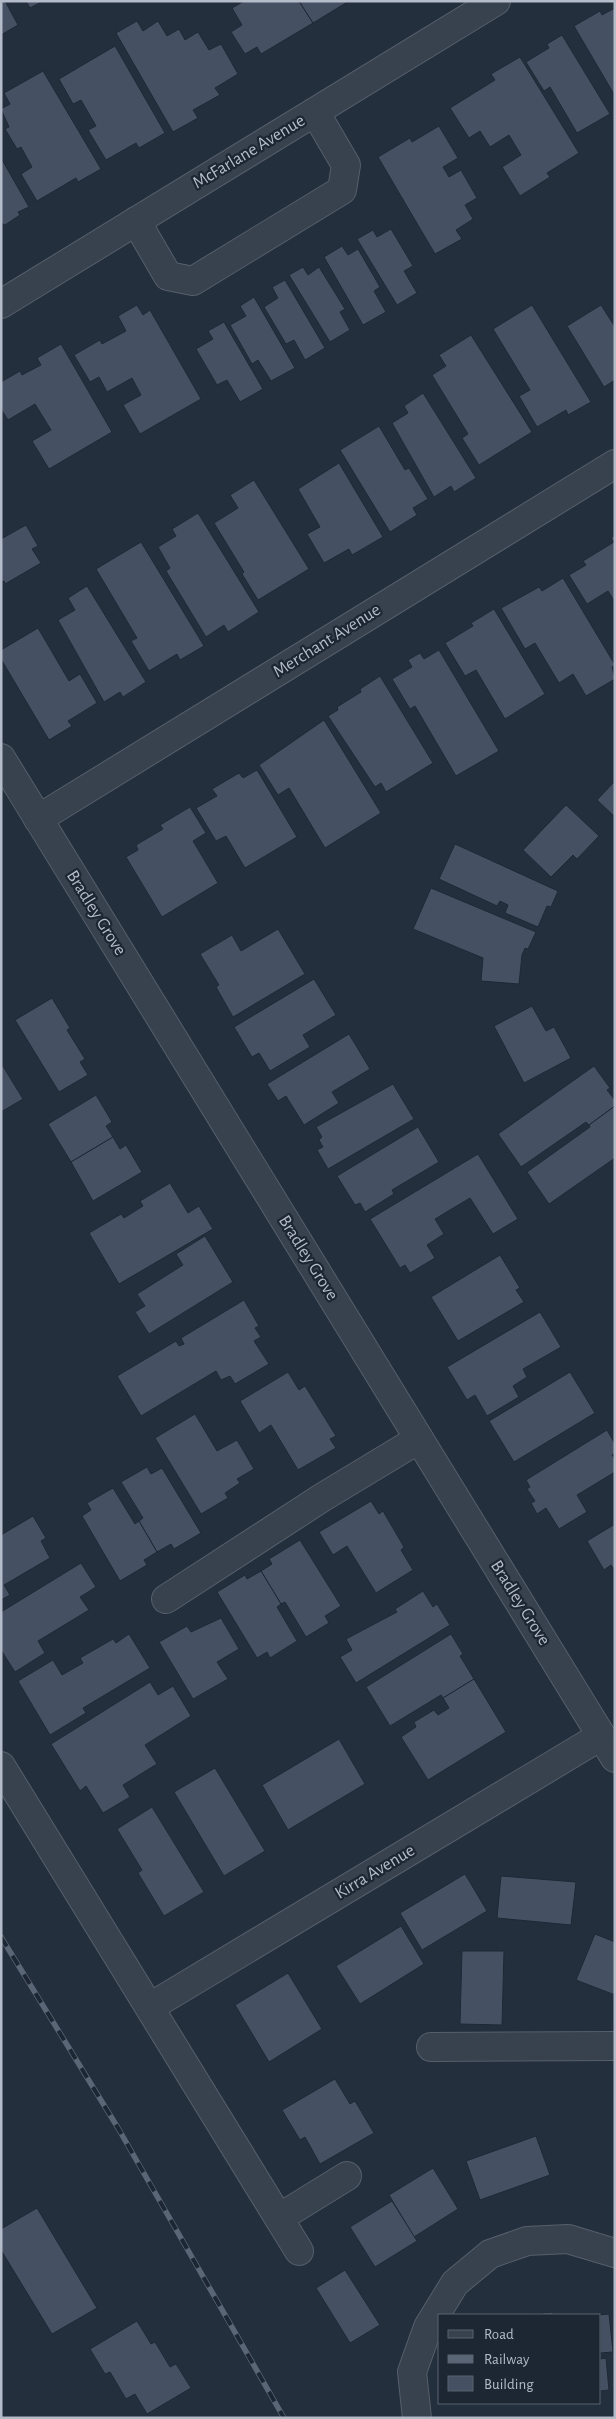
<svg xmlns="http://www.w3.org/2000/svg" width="616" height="2419" viewBox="0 0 616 2419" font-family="'Alegreya Sans',sans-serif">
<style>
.building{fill:#455162;stroke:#1f2835}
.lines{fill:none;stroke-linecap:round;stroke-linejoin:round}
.minor-casing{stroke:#565f6c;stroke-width:30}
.minor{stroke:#38414e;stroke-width:28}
.rail-casing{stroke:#5a6575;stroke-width:5.5}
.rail{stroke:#1d2633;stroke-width:4;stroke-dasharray:11;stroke-linecap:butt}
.labels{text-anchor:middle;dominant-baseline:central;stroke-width:4.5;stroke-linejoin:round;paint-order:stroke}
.street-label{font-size:18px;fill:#b4bcc9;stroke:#1d2633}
</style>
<rect width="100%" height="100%" fill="#242f3e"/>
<!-- building -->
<g class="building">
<path d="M1,1H5L18,25L1,35Z"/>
<path d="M26,1H43L30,8Z"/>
<path d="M244,1H299L313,23L261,54L257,47L245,54L231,32L242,25L232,8Z"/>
<path d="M299,1H349L313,23Z"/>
<path d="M615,8V96L574,26L600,11L602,15Z"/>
<path d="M137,21L143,31L158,21L167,36L179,29L185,40L198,32L209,50L221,44L238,74L215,88L220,95L193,110L198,118L173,132L116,33Z"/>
<path d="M562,35L610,114L577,133L550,87L544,91L526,62L549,48L547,44Z"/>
<path d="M115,46L165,133L139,148L136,143L106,160L88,130L96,126L81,100L73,104L59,79Z"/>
<path d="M520,57L579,153L547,173L550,177L520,196L502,167L521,155L509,135L490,147L480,131L469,138L450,108L495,80L491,74Z"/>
<path d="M43,71L101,169L78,182L76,178L37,201L21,174L32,167L21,147L17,149L5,129L9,127L1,109L10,104L4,93Z"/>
<path d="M439,126L458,158L443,167L449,177L461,170L477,198L465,205L473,219L456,230L462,239L435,254L378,157L410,138L412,142Z"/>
<path d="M1,158L29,207L18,212L20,215L5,225L1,223Z"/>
<path d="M391,229L413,266L404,271L417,293L397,305L357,239L373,230L377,237Z"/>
<path d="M342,246L348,255L358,249L380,287L374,291L386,312L363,325L324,257Z"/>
<path d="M303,267L308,275L319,267L345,309L340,312L350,330L330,342L289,275Z"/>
<path d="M285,280L325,348L305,360L294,340L286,344L264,307L278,298L272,287Z"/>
<path d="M254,297L295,368L271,381L258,360L252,364L230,325L246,316L240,306Z"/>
<path d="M137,305L143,315L150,310L201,399L140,434L123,405L141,395L132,378L107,392L99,377L90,382L74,355L100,340L102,344L126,331L118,316Z"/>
<path d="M532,305L591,402L568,415L566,410L537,427L519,396L530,390L493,329Z"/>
<path d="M601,305L615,327V380L604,387L567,326Z"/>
<path d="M224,322L263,389L240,402L227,380L217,385L196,349L213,339L208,331Z"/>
<path d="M471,335L532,432L479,465L462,438L468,434L432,375L446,366L439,355Z"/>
<path d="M61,344L112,432L49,469L32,441L51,430L35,404L8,420L1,409V382L20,371L22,375L41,365L37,358Z"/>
<path d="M423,393L476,478L454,492L451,486L434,497L392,423L408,413L404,406Z"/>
<path d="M379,426L405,470L409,468L428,499L413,508L417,515L390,532L340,450Z"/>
<path d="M339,463L383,537L352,555L349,549L324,563L307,534L320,527L298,489Z"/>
<path d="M254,480L309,569L258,600L242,574L244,572L214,523L238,508L230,495Z"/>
<path d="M198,513L259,612L228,632L224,625L206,637L166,571L170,568L158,547L176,536L172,529Z"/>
<path d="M26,525L38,546L32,549L41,563L5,584L4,581L1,582V539Z"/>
<path d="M615,535V602L608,591L587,604L569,575L586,565L583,561L614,542L611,538Z"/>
<path d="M141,542L204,646L180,660L177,654L149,671L131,641L137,638L96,569Z"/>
<path d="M563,578L615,665L612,667L615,679L586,696L573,674L559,683L535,643L525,649L501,608L539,587L542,591Z"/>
<path d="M87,586L146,682L123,697L120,692L104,702L58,620L75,610L68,598Z"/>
<path d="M494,609L545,694L505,719L476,670L465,676L445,643L473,626L471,623Z"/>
<path d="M38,628L69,681L80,674L97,703L68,721L72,726L49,740L1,659V650Z"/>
<path d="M439,650L499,751L456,776L415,706L410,709L392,679L412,667L408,660L420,653L424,659Z"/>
<path d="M380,676L433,763L386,792L381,783L375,787L328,716L338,710L337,707L361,692L360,689Z"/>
<path d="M324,720L381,813L325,848L289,788L278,795L259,765Z"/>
<path d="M257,770L297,837L245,868L226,836L216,841L196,808L217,796L212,789L239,773L243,778Z"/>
<path d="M615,781V817L597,800Z"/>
<path d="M566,805L599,836L577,859L573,855L551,877L523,850Z"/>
<path d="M190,807L206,833L193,841L218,883L162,917L126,857L138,850L136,845L163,829L160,825Z"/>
<path d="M455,844L558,891L551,907L547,906L538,927L505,913L508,905L500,901L497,906L439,879Z"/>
<path d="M431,888L536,932L528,949L525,948L522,955L519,984L481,981L483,958L413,929Z"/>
<path d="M278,929L305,974L233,1017L216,987L219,985L200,954L232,935L241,951Z"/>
<path d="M314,979L336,1015L303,1035L310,1047L270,1071L259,1053L252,1057L234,1027Z"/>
<path d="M52,998L70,1028L67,1030L85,1059L80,1062L88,1075L59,1092L15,1020Z"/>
<path d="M532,1006L546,1031L554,1027L571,1058L524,1083L494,1026Z"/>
<path d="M349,1034L370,1069L332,1092L339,1103L304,1125L286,1096L278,1101L267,1084Z"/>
<path d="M1,1063L23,1099L1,1112Z"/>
<path d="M594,1066L610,1088L607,1090L615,1100V1106L589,1125L586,1122L521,1167L498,1134Z"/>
<path d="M393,1084L414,1119L328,1169L317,1150L323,1147L319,1140L322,1137L316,1127Z"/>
<path d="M96,1095L112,1122L106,1126L113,1137L71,1162L48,1124Z"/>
<path d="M615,1106V1158L549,1204L527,1172L590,1127L589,1125Z"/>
<path d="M418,1127L439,1162L392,1190L394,1194L365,1212L360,1203L355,1205L337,1176Z"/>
<path d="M113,1137L120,1149L126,1145L142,1172L93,1201L71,1162Z"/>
<path d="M478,1154L518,1219L493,1234L470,1198L435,1219L444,1234L427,1245L435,1258L410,1273L405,1265L400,1268L370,1219Z"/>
<path d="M170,1183L188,1213L199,1206L213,1229L119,1284L89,1233L121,1214L124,1218L143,1206L140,1201Z"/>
<path d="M205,1236L233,1282L149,1334L135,1312L145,1306L137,1294L183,1265L176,1254Z"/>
<path d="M500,1255L520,1288L516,1290L524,1302L458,1341L431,1297Z"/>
<path d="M244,1300L259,1326L255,1328L261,1337L254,1341L269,1364L235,1384L230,1376L221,1380L216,1371L141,1416L117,1376L176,1341L179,1346L184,1344L181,1338Z"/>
<path d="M540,1312L561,1347L523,1369L527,1377L513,1386L519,1397L487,1416L475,1395L467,1400L447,1367Z"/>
<path d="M288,1372L299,1390L305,1386L336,1436L330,1439L336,1448L298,1470L271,1425L259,1433L240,1401Z"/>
<path d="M570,1372L595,1413L514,1462L489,1421Z"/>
<path d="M195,1414L217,1451L237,1440L254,1469L237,1479L240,1483L225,1493L228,1498L201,1514L155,1438Z"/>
<path d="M607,1430L615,1444V1453L612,1455L615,1459V1472L577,1495L587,1512L559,1529L546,1508L537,1514L531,1503L535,1501L527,1489L530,1487L526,1480Z"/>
<path d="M147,1467L151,1474L162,1468L201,1533L174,1549L171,1544L157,1552L139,1521L143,1518L121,1482Z"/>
<path d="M113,1488L135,1524L139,1521L157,1552L144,1560L147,1565L120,1581L82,1516L91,1510L87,1503Z"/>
<path d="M371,1501L379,1514L383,1511L404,1547L401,1550L413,1570L376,1593L347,1546L333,1555L319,1532Z"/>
<path d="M33,1516L46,1538L41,1541L50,1558L4,1585L10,1595L1,1600V1535Z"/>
<path d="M615,1524V1571L611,1565L604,1570L587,1541Z"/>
<path d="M300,1540L341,1606L325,1616L329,1623L306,1637L285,1602L281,1604L261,1571L272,1564L269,1559Z"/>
<path d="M81,1563L96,1587L80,1597L89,1610L38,1641L45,1653L15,1672L1,1650V1612Z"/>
<path d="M261,1571L281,1604L277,1607L297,1641L270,1658L267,1652L257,1658L217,1592L245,1575L247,1579Z"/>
<path d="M423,1591L433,1607L437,1604L450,1625L356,1683L340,1657L352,1650L346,1639L397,1612L395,1609Z"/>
<path d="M221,1618L239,1649L217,1662L228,1679L193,1699L159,1642L187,1626L191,1632Z"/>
<path d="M129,1634L150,1668L83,1708L86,1713L50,1735L18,1681L53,1660L62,1675L83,1663L80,1658L113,1639L116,1643Z"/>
<path d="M451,1634L463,1654L460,1656L474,1679L443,1698L441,1695L390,1726L366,1687Z"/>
<path d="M474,1679L506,1732L428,1780L401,1737L416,1727L414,1722L434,1710L438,1715L449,1708L443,1698Z"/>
<path d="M150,1682L158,1695L173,1686L191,1716L145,1745L157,1764L123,1785L130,1797L103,1813L86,1786L80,1791L51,1744Z"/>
<path d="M339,1739L365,1784L288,1830L262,1785Z"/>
<path d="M215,1768L265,1851L224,1876L174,1792Z"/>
<path d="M152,1807L204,1892L164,1916L138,1873L142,1870L117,1829Z"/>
<path d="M465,1874L487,1911L422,1950L400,1913Z"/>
<path d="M501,1876L576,1882L571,1925L497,1918Z"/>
<path d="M401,1926L424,1964L360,2004L336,1966Z"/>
<path d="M595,1934L615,1942V1995L576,1980Z"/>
<path d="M462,1951H504L502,2025L460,2024Z"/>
<path d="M288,1973L322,2029L269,2062L235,2005Z"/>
<path d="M335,2079L350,2104L355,2101L374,2133L320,2164L305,2137L300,2140L282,2110Z"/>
<path d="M536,2136L550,2175L480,2200L466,2161Z"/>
<path d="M433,2168L458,2209L414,2237L389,2195Z"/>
<path d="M392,2201L417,2241L375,2267L350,2227Z"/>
<path d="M37,2208L97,2308L52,2334L1,2250V2229Z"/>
<path d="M345,2270L380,2325L350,2343L316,2288Z"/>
<path d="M553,2312V2315H524Z"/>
<path d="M609,2314L613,2352L600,2353V2315Z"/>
<path d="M137,2321L151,2344L155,2342L170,2367L176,2364L191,2388L147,2414L135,2394L126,2399L110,2372L105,2374L90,2349Z"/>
<path d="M606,2358L609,2390L600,2391V2359Z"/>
</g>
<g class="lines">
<defs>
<g id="minor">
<path d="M136,221L168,276L193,281L342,190L346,165L315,112"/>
<path d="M1,304L496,1"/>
<path d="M1,758L615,1758"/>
<path d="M38,819L615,464"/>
<path d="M166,1599L323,1497L419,1439"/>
<path d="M1,1766L299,2251"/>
<path d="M150,2007L601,1736"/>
<path d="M431,2047L615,2046"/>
<path d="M279,2218L347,2176"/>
<path d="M417,2418L412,2372L428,2327L455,2283L490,2254L527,2241L568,2239L615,2253"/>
</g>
</defs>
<!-- minor casing -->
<use href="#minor" class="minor-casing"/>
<!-- minor -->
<use href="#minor" class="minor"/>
<defs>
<path id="rail" d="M1,1937L118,2128L284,2418"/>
</defs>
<!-- rail casing -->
<use href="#rail" class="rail-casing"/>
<!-- rail -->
<use href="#rail" class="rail"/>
</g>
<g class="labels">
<!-- street labels -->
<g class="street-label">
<text transform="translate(249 152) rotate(-31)">McFarlane Avenue</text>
<text transform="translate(327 641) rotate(-32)">Merchant Avenue</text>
<text transform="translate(96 913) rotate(58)">Bradley Grove</text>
<text transform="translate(308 1258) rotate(58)">Bradley Grove</text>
<text transform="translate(520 1603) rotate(58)">Bradley Grove</text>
<text transform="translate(375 1872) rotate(-31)">Kirra Avenue</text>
</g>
</g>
<!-- border -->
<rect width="616" height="2419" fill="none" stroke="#b4bcc9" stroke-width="5"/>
<!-- legend -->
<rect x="438" y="2314" width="162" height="90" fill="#1d2633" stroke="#59626f"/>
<rect x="448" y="2330" width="25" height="8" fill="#38414e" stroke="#59626f"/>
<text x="484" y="2339" font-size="15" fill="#b4bcc9">Road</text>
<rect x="448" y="2355" width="25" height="8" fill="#5a6575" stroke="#59626f"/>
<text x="484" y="2364" font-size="15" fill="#b4bcc9">Railway</text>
<rect x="448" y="2376" width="25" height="15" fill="#455162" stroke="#59626f"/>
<text x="484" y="2389" font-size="15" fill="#b4bcc9">Building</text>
</svg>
